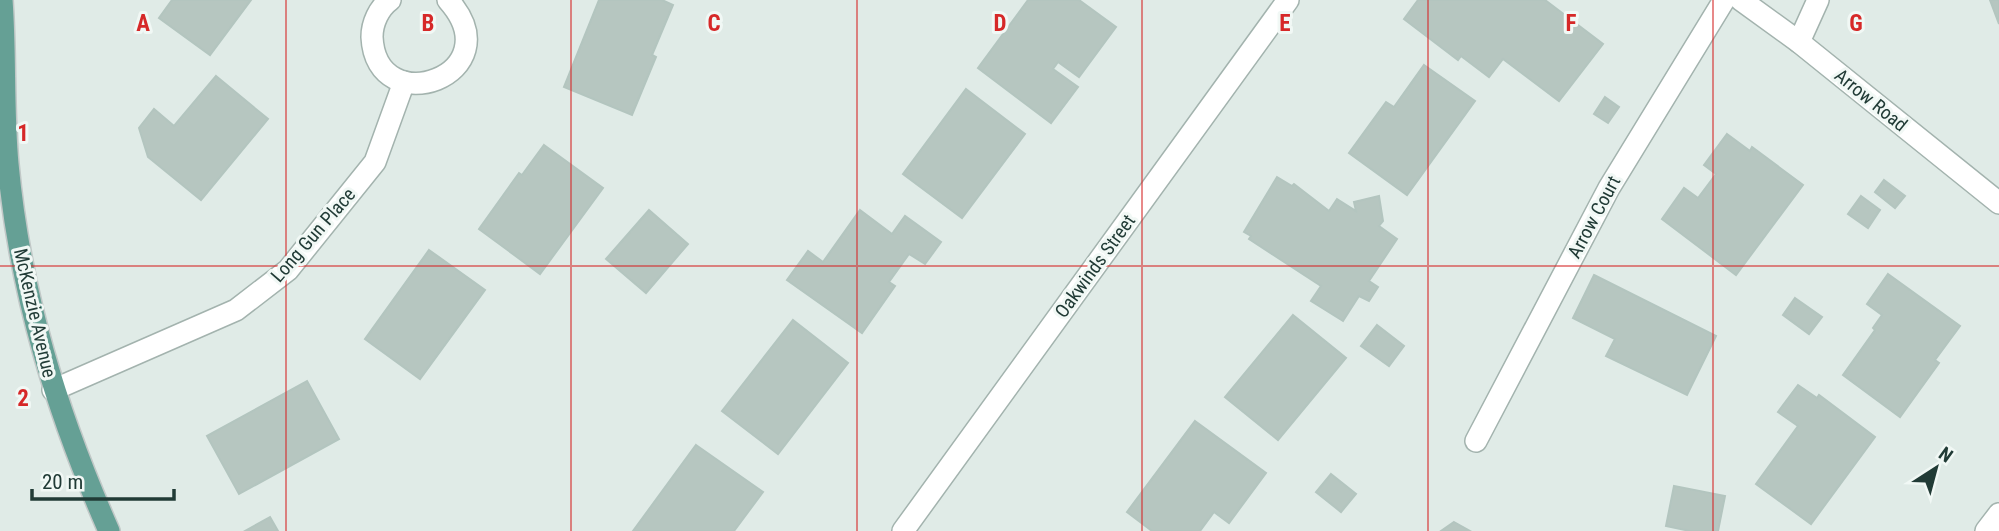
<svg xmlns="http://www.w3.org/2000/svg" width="1999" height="531" viewBox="0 0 1999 531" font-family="'Roboto Condensed',sans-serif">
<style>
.building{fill:#b6c6c0;stroke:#b3c5bf;stroke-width:2}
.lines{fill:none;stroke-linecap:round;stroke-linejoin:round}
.minor-casing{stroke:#a3b3ae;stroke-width:24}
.major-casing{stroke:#c1c8c7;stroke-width:24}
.minor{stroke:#fff;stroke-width:21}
.major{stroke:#65a095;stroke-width:21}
.grid{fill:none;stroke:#d62828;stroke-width:2;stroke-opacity:0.55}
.labels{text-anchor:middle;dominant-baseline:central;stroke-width:6;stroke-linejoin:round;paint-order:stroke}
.street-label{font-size:19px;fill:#213b36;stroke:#f1f8f5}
.grid-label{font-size:23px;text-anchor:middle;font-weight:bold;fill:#d62828;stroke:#f1f8f5;stroke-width:6;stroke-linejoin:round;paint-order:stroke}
</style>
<rect width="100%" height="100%" fill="#e0ebe7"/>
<!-- building -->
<g class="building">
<path d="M172,0H251L210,55L159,18Z"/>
<path d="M599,0H662L673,5L652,55L656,57L632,115L564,87Z"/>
<path d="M1028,0H1079L1116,27L1079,77L1058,62L1053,69L1078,87L1051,123L978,68Z"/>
<path d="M1418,0H1545L1603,44L1559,101L1503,59L1489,77L1461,56L1458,60L1404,19Z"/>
<path d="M1990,0H1999V24Z"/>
<path d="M1424,65L1475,101L1407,195L1349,153L1386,102L1394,107Z"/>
<path d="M216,76L268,119L201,200L148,157L139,128L154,109L174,126Z"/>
<path d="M966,89L1025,134L962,218L903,174Z"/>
<path d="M1605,97L1619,107L1608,123L1594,114Z"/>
<path d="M1727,134L1750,151L1752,147L1803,185L1736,275L1662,219L1684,188L1698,198L1716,174L1704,165Z"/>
<path d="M544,145L603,188L540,274L479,229L519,173L522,175Z"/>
<path d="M1277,177L1292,186L1294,184L1329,211L1337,199L1356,211L1354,202L1379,196L1383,221L1379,226L1397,239L1369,281L1378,287L1369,301L1359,296L1343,321L1311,301L1321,286L1249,239L1251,236L1244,232Z"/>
<path d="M1884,180L1905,196L1895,208L1875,192Z"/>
<path d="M1861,196L1880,210L1868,228L1848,214Z"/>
<path d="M649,210L688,244L646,293L606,259Z"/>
<path d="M860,210L892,234L905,216L941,242L925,264L909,254L889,282L895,286L862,333L787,280L808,251L823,262Z"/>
<path d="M429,250L485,290L420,379L365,339Z"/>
<path d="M1888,274L1960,326L1935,360L1939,363L1900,417L1843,375L1875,330L1873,328L1882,315L1867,304Z"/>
<path d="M1594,275L1716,336L1687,395L1606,356L1615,339L1573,318Z"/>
<path d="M1795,298L1822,317L1809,334L1783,315Z"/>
<path d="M1293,315L1346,358L1278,440L1225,397Z"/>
<path d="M793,320L848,363L778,454L722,411Z"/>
<path d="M1377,325L1404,346L1389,366L1361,346Z"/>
<path d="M307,381L339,439L239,494L207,436Z"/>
<path d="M1798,385L1817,398L1819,395L1875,437L1811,524L1756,484L1798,426L1778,412Z"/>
<path d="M1195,421L1266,473L1229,523L1214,512L1200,531H1152L1127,512Z"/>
<path d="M696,445L763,492L734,531H633Z"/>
<path d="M1331,474L1356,494L1341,512L1316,492Z"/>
<path d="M1674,486L1725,496L1718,531H1690L1666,526Z"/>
<path d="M270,517L278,531H245Z"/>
<path d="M1454,522L1470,531H1441Z"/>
</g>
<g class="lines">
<defs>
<g id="minor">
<path d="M390,0C379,8 372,23 372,37C376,124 515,75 448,0"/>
<path d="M1741,0L1799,42L1999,203"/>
<path d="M1799,42L1818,0"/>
<path d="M53,390L236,310L288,270L375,162L404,82"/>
<path d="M1476,441L1609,188L1724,0"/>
<path d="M903,531L1288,0"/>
<path d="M1986,531L1999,514"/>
</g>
<path id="major" d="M2,0C6,55 3,110 8,164C20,294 57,413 109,531"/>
</defs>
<!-- minor casing -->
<use href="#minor" class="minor-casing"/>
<!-- major casing -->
<use href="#major" class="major-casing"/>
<!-- minor -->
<use href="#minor" class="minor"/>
<!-- major -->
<use href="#major" class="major"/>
</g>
<!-- grid -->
<path class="grid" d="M286,0V531M571,0V531M857,0V531M1142,0V531M1428,0V531M1713,0V531M0,266H1999"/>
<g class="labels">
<!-- street labels -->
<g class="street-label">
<text transform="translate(1871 100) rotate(39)">Arrow Road</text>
<text transform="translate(1594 217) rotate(-62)">Arrow Court</text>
<text transform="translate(313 235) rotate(-49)">Long Gun Place</text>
<text transform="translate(1095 266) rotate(-54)">Oakwinds Street</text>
<text transform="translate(35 313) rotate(77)">McKenzie Avenue</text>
</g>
</g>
<g class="grid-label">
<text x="143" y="31">A</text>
<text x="428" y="31">B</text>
<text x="714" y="31">C</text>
<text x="1000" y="31">D</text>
<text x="1285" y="31">E</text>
<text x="1571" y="31">F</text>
<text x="1856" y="31">G</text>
<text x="23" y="141">1</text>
<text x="23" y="406">2</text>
</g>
<!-- north arrow -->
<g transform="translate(1936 468) rotate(36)" stroke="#f1f8f5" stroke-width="5" paint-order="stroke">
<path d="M0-5L12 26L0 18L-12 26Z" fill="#213b36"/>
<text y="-10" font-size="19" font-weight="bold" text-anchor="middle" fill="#213b36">N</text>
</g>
<!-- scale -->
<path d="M32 489v10h142v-10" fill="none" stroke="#213b36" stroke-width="3.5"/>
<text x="42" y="489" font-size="21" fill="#213b36" stroke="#f1f8f5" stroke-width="5" paint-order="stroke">20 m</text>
</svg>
